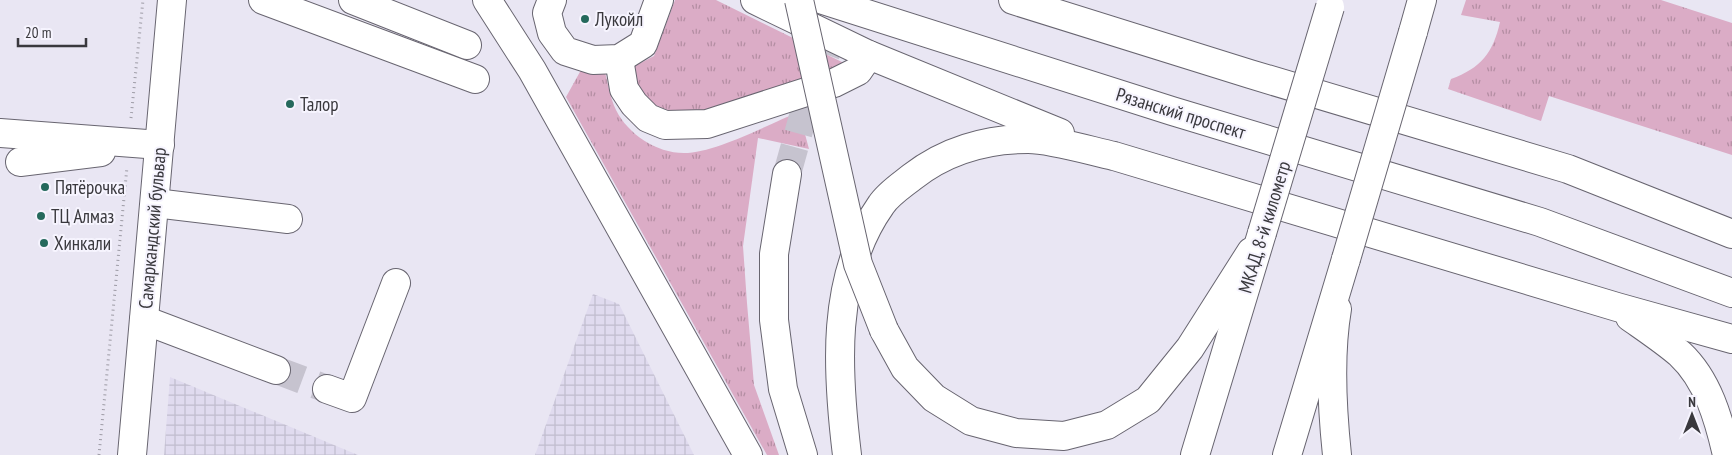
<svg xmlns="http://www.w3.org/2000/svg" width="1732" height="455" viewBox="0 0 1732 455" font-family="'PT Sans Narrow',sans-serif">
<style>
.industrial{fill:url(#industrial-grid)}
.grass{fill:url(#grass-tufts)}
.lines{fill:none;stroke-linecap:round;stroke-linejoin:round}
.minor-tunnel{stroke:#c6c3cf;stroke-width:28;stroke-dasharray:28 14;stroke-linecap:butt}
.major-tunnel{stroke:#c6c3cf;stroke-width:28;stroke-dasharray:28 14;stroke-linecap:butt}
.minor-casing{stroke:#686570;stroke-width:30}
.major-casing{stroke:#686570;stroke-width:30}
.highway-casing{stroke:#686570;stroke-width:30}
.path{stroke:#9d9ba5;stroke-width:3;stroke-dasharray:1 4;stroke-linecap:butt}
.minor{stroke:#fff;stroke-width:28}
.major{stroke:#fff;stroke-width:28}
.highway{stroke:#fff;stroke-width:28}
.major-bridge-casing{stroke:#686570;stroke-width:30;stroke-linecap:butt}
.highway-bridge-casing{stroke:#686570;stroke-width:30;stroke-linecap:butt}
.major-bridge{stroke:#fff;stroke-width:28}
.highway-bridge{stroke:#fff;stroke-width:28}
.poi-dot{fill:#25695c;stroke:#f6f4fe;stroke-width:2}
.labels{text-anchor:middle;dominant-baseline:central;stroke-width:4;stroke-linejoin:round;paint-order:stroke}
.poi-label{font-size:19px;fill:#39383d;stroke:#f6f4fe;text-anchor:start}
.street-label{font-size:19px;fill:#39383d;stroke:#f6f4fe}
</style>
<defs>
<pattern id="industrial-grid" width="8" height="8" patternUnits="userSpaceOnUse" patternTransform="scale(1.25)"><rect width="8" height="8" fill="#e0dbef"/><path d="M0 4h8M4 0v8" fill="none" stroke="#c1bdce"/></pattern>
<pattern id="grass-tufts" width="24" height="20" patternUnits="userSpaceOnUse" patternTransform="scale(1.25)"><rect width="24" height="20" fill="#dbacc6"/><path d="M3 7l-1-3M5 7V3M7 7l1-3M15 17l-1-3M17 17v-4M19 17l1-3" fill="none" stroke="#b38da2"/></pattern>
</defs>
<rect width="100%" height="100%" fill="#e9e6f3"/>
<!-- industrial -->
<g class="industrial">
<path d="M593,294L619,304L694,455H535Z"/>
<path d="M170,377L358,455H164Z"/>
</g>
<!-- grass -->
<g class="grass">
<path d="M675,0H716L850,66L673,120L642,100L631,68L654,56Z"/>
<path d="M1466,0H1661L1732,23V155L1549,96L1541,121L1448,89L1451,79C1481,68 1493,53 1500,22L1461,15Z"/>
<path d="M604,69C608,82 610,98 616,110C628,134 656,153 684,153C715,153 769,124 799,112L809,149L758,138L743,246L747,303L754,385L779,455H767L566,97L581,70Z"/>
</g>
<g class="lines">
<!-- minor-tunnel -->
<path class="minor-tunnel" d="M276,370L327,389"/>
<!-- major-tunnel -->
<path class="major-tunnel" d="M787,174L807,102L830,43L856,0"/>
<defs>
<g id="minor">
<path d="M263,0L475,79"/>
<path d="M353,0L467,45"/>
<path d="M552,0L547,13L552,33L565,51L593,60L619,59L643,44L659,0"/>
<path d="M619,59L624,89L634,104L648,118L665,125L707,124L834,83L858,71L869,55"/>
<path d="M0,133L160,145"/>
<path d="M20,162L101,152"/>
<path d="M155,203L288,219"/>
<path d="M144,320L276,370"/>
<path d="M327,389L352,398L396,283"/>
<path d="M132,455L172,0"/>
</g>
<g id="major">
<path d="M487,0L532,70L748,455"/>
<path d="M755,0L869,55L1060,133"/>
<path d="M823,0L1172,111L1540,222L1732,293"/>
<path d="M1013,0L1250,74L1568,169L1732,234"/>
<path d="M787,174L774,254V320L783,389L803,455"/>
<path d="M1630,317C1647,329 1665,341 1680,354C1708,380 1719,420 1727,455"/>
<path d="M884,330L905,368L934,398L971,421L1016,433L1064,436L1107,425L1148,400L1190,348L1251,252"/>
<path d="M847,455C837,373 830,277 881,205C888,194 902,185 912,177C945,151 986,139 1028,139C1051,139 1091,151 1114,156L1617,307L1732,339"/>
<path d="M1337,455C1332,408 1329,356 1337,309"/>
</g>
<g id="highway">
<path d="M1413,32L1422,0"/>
<path d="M1195,455L1262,233"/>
<path d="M1287,455L1346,259"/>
</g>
</defs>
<!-- minor casing -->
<use href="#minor" class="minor-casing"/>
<!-- major casing -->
<use href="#major" class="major-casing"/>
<!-- highway casing -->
<use href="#highway" class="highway-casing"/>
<!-- path -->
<g class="path">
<path d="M131,118L143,0"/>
<path d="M99,455L127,167"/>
</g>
<!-- minor -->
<use href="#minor" class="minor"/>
<!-- major -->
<use href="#major" class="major"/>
<!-- highway -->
<use href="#highway" class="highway"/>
<defs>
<path id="major-bridge" d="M799,0L858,264L884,330"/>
<g id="highway-bridge">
<path d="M1262,233L1330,7"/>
<path d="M1346,259L1413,32"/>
</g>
</defs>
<!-- major-bridge casing -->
<use href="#major-bridge" class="major-bridge-casing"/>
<!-- highway-bridge casing -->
<use href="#highway-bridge" class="highway-bridge-casing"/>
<!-- major-bridge -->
<use href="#major-bridge" class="major-bridge"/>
<!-- highway-bridge -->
<use href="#highway-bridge" class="highway-bridge"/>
</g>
<!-- markers -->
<g class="poi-dot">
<circle cx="585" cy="19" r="5"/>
<circle cx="290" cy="104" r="5"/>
<circle cx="45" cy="187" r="5"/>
<circle cx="41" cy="216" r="5"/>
<circle cx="44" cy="243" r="5"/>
</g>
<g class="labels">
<!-- poi labels -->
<g class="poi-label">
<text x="595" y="19">Лукойл</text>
<text x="300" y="104">Талор</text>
<text x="55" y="187">Пятёрочка</text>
<text x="51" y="216">ТЦ Алмаз</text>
<text x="54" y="243">Хинкали</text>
</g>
<!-- street labels -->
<g class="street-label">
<text transform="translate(1181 113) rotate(17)">Рязанский проспект</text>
<text transform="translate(1264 227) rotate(-73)">МКАД, 8-й километр</text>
<text transform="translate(152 228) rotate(-85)">Самаркандский бульвар</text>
</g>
</g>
<!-- north arrow -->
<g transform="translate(1692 415)" stroke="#f6f4fe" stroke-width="4" paint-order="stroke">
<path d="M0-4L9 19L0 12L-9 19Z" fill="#39383d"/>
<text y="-8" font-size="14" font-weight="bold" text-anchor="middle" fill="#39383d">N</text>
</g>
<!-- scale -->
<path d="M18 38v8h68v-8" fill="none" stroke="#39383d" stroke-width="2.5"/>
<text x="25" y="38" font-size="15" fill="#39383d" stroke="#f6f4fe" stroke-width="4" paint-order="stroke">20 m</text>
</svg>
